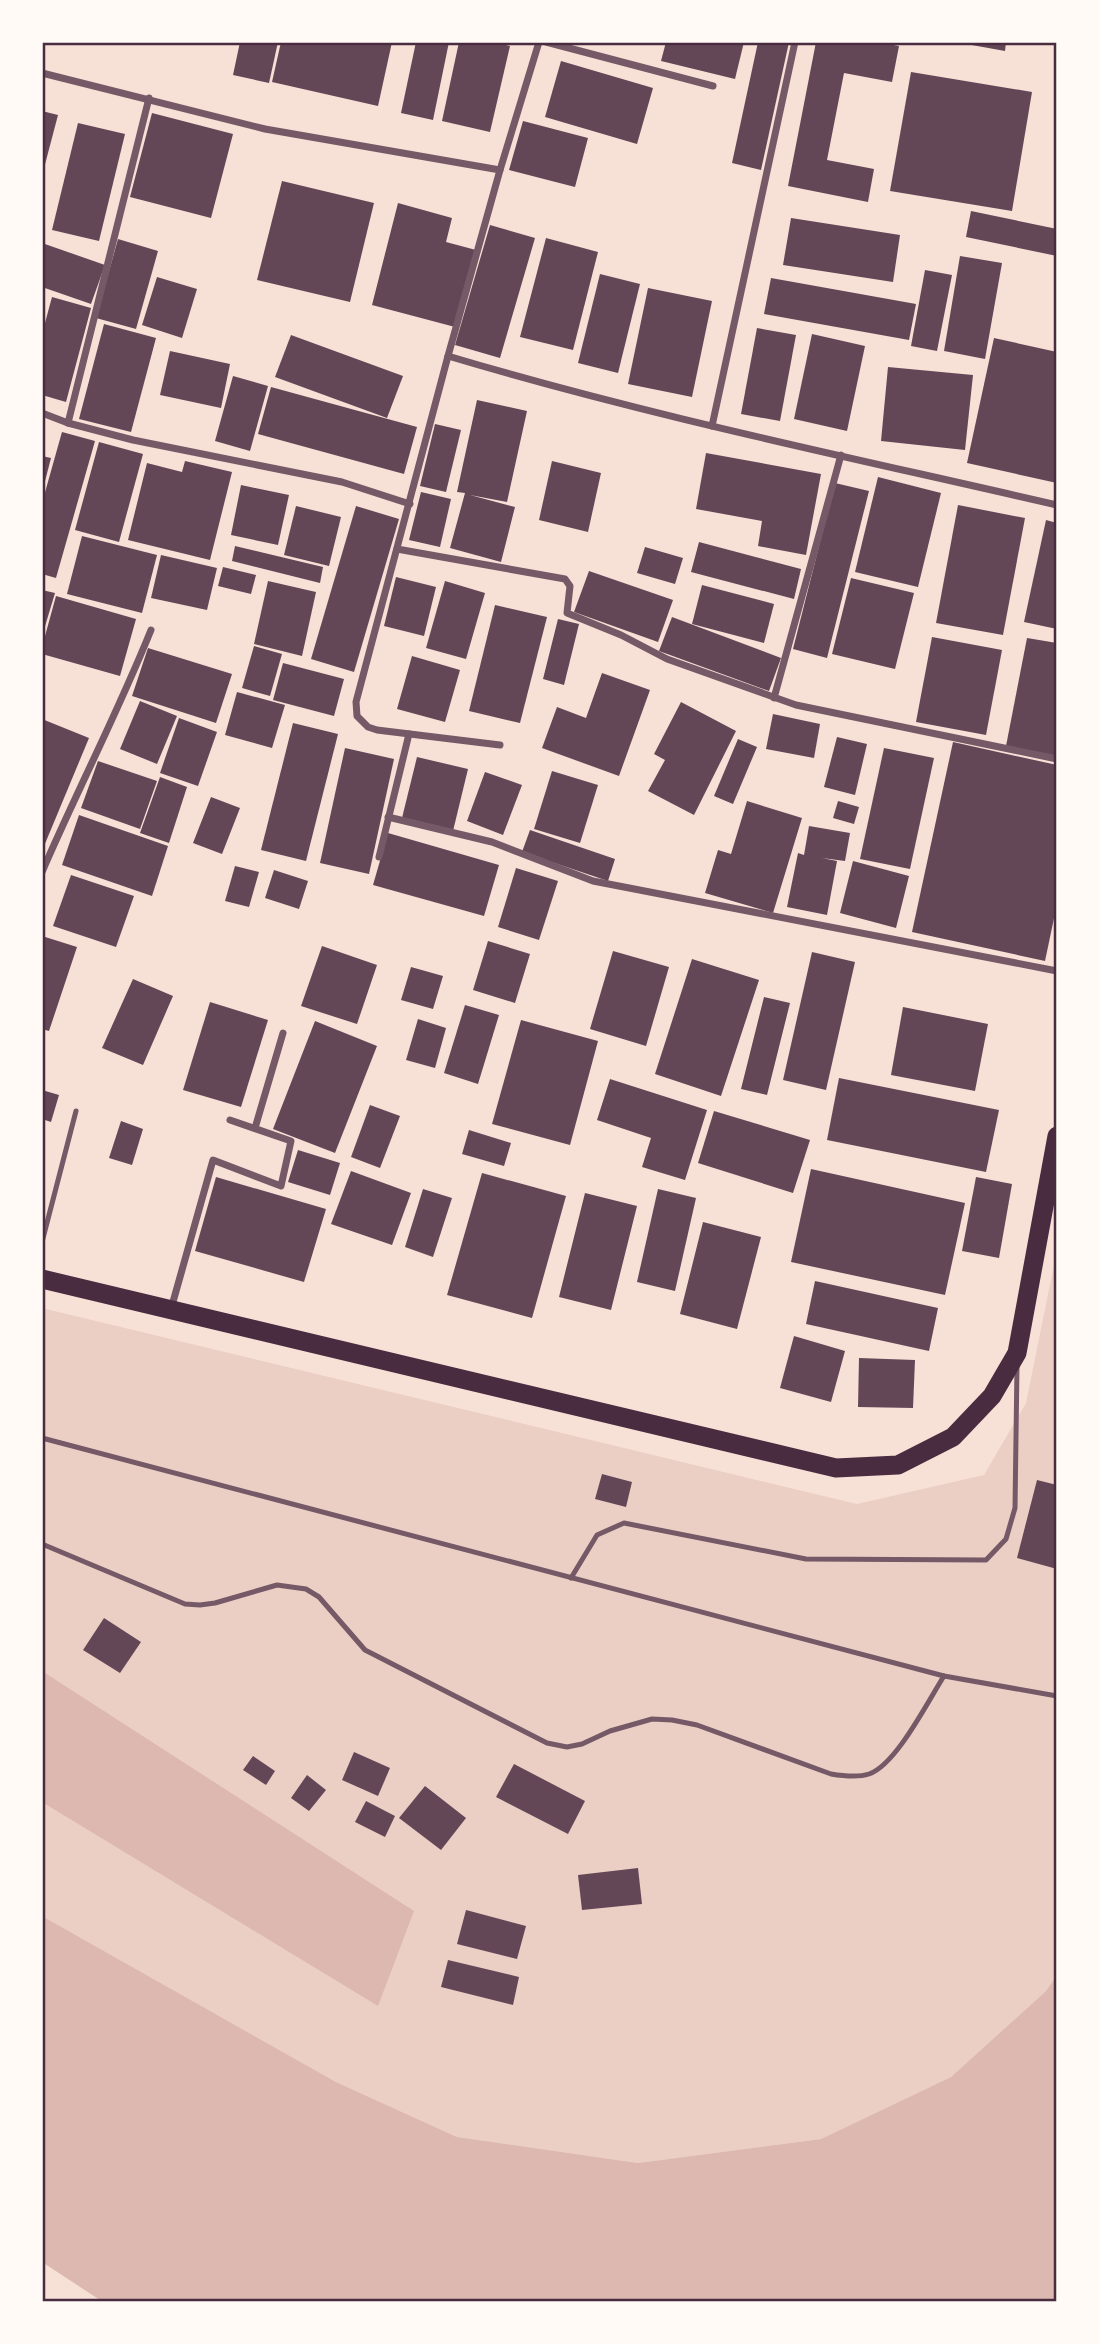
<svg xmlns="http://www.w3.org/2000/svg" width="1099" height="2344" viewBox="0 0 1099 2344" font-family="'Nunito Sans',sans-serif">
<style>
.green{fill:#ebcfc5}
.water{fill:#dcb8b0}
.building{fill:#644757}
.lines{fill:none;stroke-linecap:round;stroke-linejoin:round}
.service{stroke:#755966;stroke-width:5}
.minor{stroke:#755966;stroke-width:7}
.trunk{stroke:#4a2c40;stroke-width:19}
.neatline{fill:none;stroke:#4a2c40;stroke-width:2.5}
</style>
<rect width="100%" height="100%" fill="#f7e1d7"/>
<!-- green -->
<path class="green" d="M1057,1250V1975L1046,1991L951,2077L821,2139L638,2163L457,2137L336,2082L42,1916V1308L857,1504L984,1475L1026,1403Z"/>
<!-- water -->
<g class="water">
<path d="M42,1671L414,1911L378,2006L42,1802Z"/>
<path d="M42,1916L336,2082L457,2137L638,2163L821,2139L951,2077L1046,1991L1057,1975V2302H103L42,2262Z"/>
</g>
<!-- building -->
<g class="building">
<path d="M240,42H278L269,83L233,75Z"/>
<path d="M281,42H392L378,106L272,82Z"/>
<path d="M416,42H449L433,120L401,113Z"/>
<path d="M459,42H493L510,46L490,132L442,121Z"/>
<path d="M666,42H744L735,79L661,61Z"/>
<path d="M758,42H789L761,170L732,163Z"/>
<path d="M816,42H878L899,46L892,82L844,73L827,160L874,169L868,202L788,186Z"/>
<path d="M955,42H1006L1005,51Z"/>
<path d="M561,61L653,88L637,144L545,117Z"/>
<path d="M911,72L1032,92L1012,211L890,191Z"/>
<path d="M42,111L58,115L43,172H42Z"/>
<path d="M152,113L233,134L211,218L130,197Z"/>
<path d="M523,121L588,138L575,187L509,170Z"/>
<path d="M78,123L125,134L99,241L52,230Z"/>
<path d="M282,181L374,203L350,302L257,280Z"/>
<path d="M398,203L452,218L446,242L476,250L455,327L372,305Z"/>
<path d="M971,211L1057,229V256L966,237Z"/>
<path d="M791,218L900,235L893,282L783,265Z"/>
<path d="M490,225L535,238L500,358L455,345Z"/>
<path d="M546,238L598,252L573,350L520,337Z"/>
<path d="M118,239L158,251L136,329L96,318Z"/>
<path d="M42,243L105,265L91,304L42,287Z"/>
<path d="M960,256L1002,263L985,359L944,351Z"/>
<path d="M925,270L952,275L937,351L911,346Z"/>
<path d="M600,274L640,284L618,373L578,363Z"/>
<path d="M157,277L197,289L182,338L142,325Z"/>
<path d="M771,278L916,304L909,340L764,314Z"/>
<path d="M648,288L712,301L692,397L628,384Z"/>
<path d="M52,297L91,308L66,402L42,395V334Z"/>
<path d="M104,324L156,338L131,432L79,419Z"/>
<path d="M757,328L796,335L780,421L741,414Z"/>
<path d="M812,334L865,346L847,431L794,419Z"/>
<path d="M291,335L403,376L387,418L275,377Z"/>
<path d="M994,338L1057,352V483L967,463Z"/>
<path d="M170,351L230,364L221,408L160,395Z"/>
<path d="M888,367L973,375L965,450L881,441Z"/>
<path d="M233,376L268,386L250,451L215,441Z"/>
<path d="M271,387L417,427L404,474L258,434Z"/>
<path d="M477,400L527,411L507,502L470,495L515,507L501,562L450,548L465,493L457,492Z"/>
<path d="M435,424L461,430L446,492L420,486Z"/>
<path d="M62,432L95,441L56,578L42,574V503Z"/>
<path d="M99,442L143,454L119,542L75,530Z"/>
<path d="M706,453L821,474L806,555L758,546L762,521L696,509Z"/>
<path d="M42,456L51,458L43,489H42Z"/>
<path d="M185,461L232,472L210,560L128,540L147,463L182,472Z"/>
<path d="M552,461L601,473L588,532L539,520Z"/>
<path d="M878,477L941,493L918,587L855,572Z"/>
<path d="M835,483L869,491L827,658L793,649Z"/>
<path d="M241,485L289,495L278,545L231,535Z"/>
<path d="M421,492L451,499L440,547L409,540Z"/>
<path d="M958,505L1025,518L1003,635L936,623Z"/>
<path d="M296,506L341,517L329,566L284,555Z"/>
<path d="M356,506L399,519L354,672L311,659Z"/>
<path d="M1046,520L1057,523V629L1024,622Z"/>
<path d="M82,536L157,555L142,613L67,594Z"/>
<path d="M699,542L801,569L794,599L691,572Z"/>
<path d="M235,546L323,567L320,583L232,561Z"/>
<path d="M645,547L683,558L675,584L637,573Z"/>
<path d="M161,555L217,568L207,610L151,598Z"/>
<path d="M223,567L256,575L251,594L218,586Z"/>
<path d="M589,571L673,600L658,642L574,612Z"/>
<path d="M396,577L436,587L424,636L384,626Z"/>
<path d="M851,578L914,593L895,669L832,654Z"/>
<path d="M268,581L316,592L302,656L254,644Z"/>
<path d="M445,581L485,593L466,659L426,648Z"/>
<path d="M702,585L774,604L764,643L692,624Z"/>
<path d="M42,590L55,593L43,633H42Z"/>
<path d="M56,596L136,619L120,676L42,654V647Z"/>
<path d="M495,605L547,617L520,723L469,711Z"/>
<path d="M672,617L781,658L769,691L659,651Z"/>
<path d="M558,619L579,624L564,685L543,679Z"/>
<path d="M932,637L1002,650L986,735L916,722Z"/>
<path d="M1027,638L1057,643V756L1006,746Z"/>
<path d="M254,646L282,654L270,696L242,688Z"/>
<path d="M148,648L232,674L216,723L132,696Z"/>
<path d="M412,656L460,670L445,722L397,709Z"/>
<path d="M283,663L344,679L334,716L273,700Z"/>
<path d="M602,673L650,690L619,776L542,748L557,707L586,718Z"/>
<path d="M237,692L285,705L272,748L225,735Z"/>
<path d="M140,701L177,716L157,764L120,749Z"/>
<path d="M681,702L736,731L694,815L648,791L665,760L654,754Z"/>
<path d="M773,714L820,724L814,758L766,749Z"/>
<path d="M179,718L217,732L198,786L160,773Z"/>
<path d="M42,719L89,738L42,851Z"/>
<path d="M293,723L338,734L306,861L261,850Z"/>
<path d="M837,737L867,744L855,795L824,787Z"/>
<path d="M738,739L757,747L733,804L714,796Z"/>
<path d="M953,742L1057,765V904L1045,961L912,932Z"/>
<path d="M345,748L394,759L369,874L320,863Z"/>
<path d="M884,748L934,758L910,869L860,859Z"/>
<path d="M417,757L468,769L453,831L402,818Z"/>
<path d="M98,761L157,781L140,829L81,808Z"/>
<path d="M552,771L598,785L580,843L534,829Z"/>
<path d="M485,772L522,785L503,835L467,821Z"/>
<path d="M160,777L187,787L169,843L140,833Z"/>
<path d="M211,797L240,808L222,854L193,843Z"/>
<path d="M747,801L802,818L773,913L705,893L718,850L731,854Z"/>
<path d="M838,801L859,807L854,824L833,818Z"/>
<path d="M79,815L168,846L152,896L62,865Z"/>
<path d="M809,826L850,833L845,861L822,858L837,861L827,915L787,907L798,853L804,855Z"/>
<path d="M530,830L615,859L608,881L522,852Z"/>
<path d="M388,833L499,865L484,916L373,885Z"/>
<path d="M853,861L909,876L896,928L840,913Z"/>
<path d="M235,866L259,872L249,907L225,901Z"/>
<path d="M516,868L558,881L539,940L498,927Z"/>
<path d="M274,870L308,881L299,909L265,898Z"/>
<path d="M71,875L134,896L116,947L53,926Z"/>
<path d="M42,936L77,947L49,1031L42,1029Z"/>
<path d="M488,941L530,954L515,1003L473,990Z"/>
<path d="M322,946L377,965L357,1024L301,1006Z"/>
<path d="M613,951L669,967L646,1046L590,1029Z"/>
<path d="M812,952L855,962L826,1090L783,1080Z"/>
<path d="M692,959L759,980L721,1096L655,1074Z"/>
<path d="M411,967L443,976L433,1009L401,1000Z"/>
<path d="M133,979L173,996L143,1065L102,1048Z"/>
<path d="M764,997L790,1003L767,1095L741,1089Z"/>
<path d="M210,1002L268,1020L241,1107L183,1090Z"/>
<path d="M465,1005L499,1015L478,1084L444,1073Z"/>
<path d="M903,1007L988,1024L975,1091L891,1075Z"/>
<path d="M418,1019L446,1028L435,1068L406,1060Z"/>
<path d="M521,1020L598,1041L570,1145L492,1124Z"/>
<path d="M315,1021L377,1046L335,1153L273,1129Z"/>
<path d="M839,1078L999,1110L986,1172L827,1140Z"/>
<path d="M610,1079L707,1110L685,1180L642,1167L651,1138L597,1120Z"/>
<path d="M42,1090L59,1095L51,1122L42,1119Z"/>
<path d="M370,1105L400,1116L380,1168L351,1157Z"/>
<path d="M714,1111L810,1140L793,1193L698,1163Z"/>
<path d="M121,1121L143,1129L132,1165L109,1158Z"/>
<path d="M469,1130L511,1143L504,1166L462,1154Z"/>
<path d="M298,1150L340,1163L330,1195L288,1182Z"/>
<path d="M811,1169L965,1203L945,1295L791,1262Z"/>
<path d="M351,1171L411,1193L392,1245L331,1224Z"/>
<path d="M482,1173L566,1196L532,1318L447,1295Z"/>
<path d="M216,1177L326,1209L304,1282L195,1251Z"/>
<path d="M976,1177L1012,1184L999,1258L962,1251Z"/>
<path d="M423,1189L452,1198L433,1257L405,1247Z"/>
<path d="M658,1189L696,1198L675,1291L637,1282Z"/>
<path d="M585,1193L637,1206L611,1310L559,1297Z"/>
<path d="M703,1222L761,1237L737,1329L680,1314Z"/>
<path d="M815,1281L938,1308L929,1351L806,1324Z"/>
<path d="M794,1336L845,1351L831,1402L780,1388Z"/>
<path d="M859,1358L915,1360L913,1408L858,1407Z"/>
<path d="M602,1474L632,1482L626,1507L595,1499Z"/>
<path d="M1037,1480L1057,1485V1569L1017,1558Z"/>
<path d="M104,1618L141,1642L120,1673L83,1650Z"/>
<path d="M354,1752L390,1768L378,1796L342,1780Z"/>
<path d="M253,1756L275,1771L266,1785L243,1770Z"/>
<path d="M514,1764L585,1801L568,1834L496,1797Z"/>
<path d="M307,1775L326,1790L309,1811L291,1798Z"/>
<path d="M425,1786L466,1818L441,1850L399,1818Z"/>
<path d="M366,1801L395,1816L385,1837L355,1822Z"/>
<path d="M638,1868L642,1904L582,1910L578,1875Z"/>
<path d="M466,1910L526,1926L517,1959L457,1944Z"/>
<path d="M448,1960L519,1977L513,2005L441,1987Z"/>
</g>
<g class="lines">
<!-- service -->
<g class="service">
<path d="M42,1242L76,1111"/>
<path d="M42,1438L944,1676L1057,1696"/>
<path d="M42,1544L185,1604L200,1605L215,1603L277,1585L306,1589L319,1597L365,1650L547,1743L567,1747L582,1744L610,1731L652,1719L672,1720L697,1725L831,1774C843,1776 857,1778 869,1774C896,1765 928,1701 944,1676"/>
<path d="M571,1578L597,1535L624,1523L806,1559L986,1560L1006,1539L1015,1508L1017,1366"/>
</g>
<!-- minor -->
<g class="minor">
<path d="M546,42L713,86"/>
<path d="M42,73L265,129L500,170L448,356C648,416 854,458 1057,505"/>
<path d="M500,170L539,42"/>
<path d="M448,356L356,702L357,716L368,727L377,730L500,745"/>
<path d="M42,413L68,423L133,440L342,482L410,504"/>
<path d="M68,423L149,98"/>
<path d="M712,426L795,42"/>
<path d="M397,549L565,579L570,586L567,613L621,635L667,659L796,705L1057,759"/>
<path d="M774,698L841,455"/>
<path d="M388,817L492,842L593,881L1057,971"/>
<path d="M379,857L409,734"/>
<path d="M42,872C77,791 118,712 151,630"/>
<path d="M255,1128L283,1033"/>
<path d="M171,1309L213,1160L281,1186L291,1141L230,1120"/>
</g>
<!-- trunk -->
<path class="trunk" d="M42,1279L836,1468L898,1465L953,1437L992,1396L1017,1353L1057,1136"/>
</g>
<!-- border -->
<rect width="1099" height="2344" fill="none" stroke="#fffaf5" stroke-width="88"/>
<rect x="44" y="44" width="1011" height="2256" class="neatline"/>
</svg>
